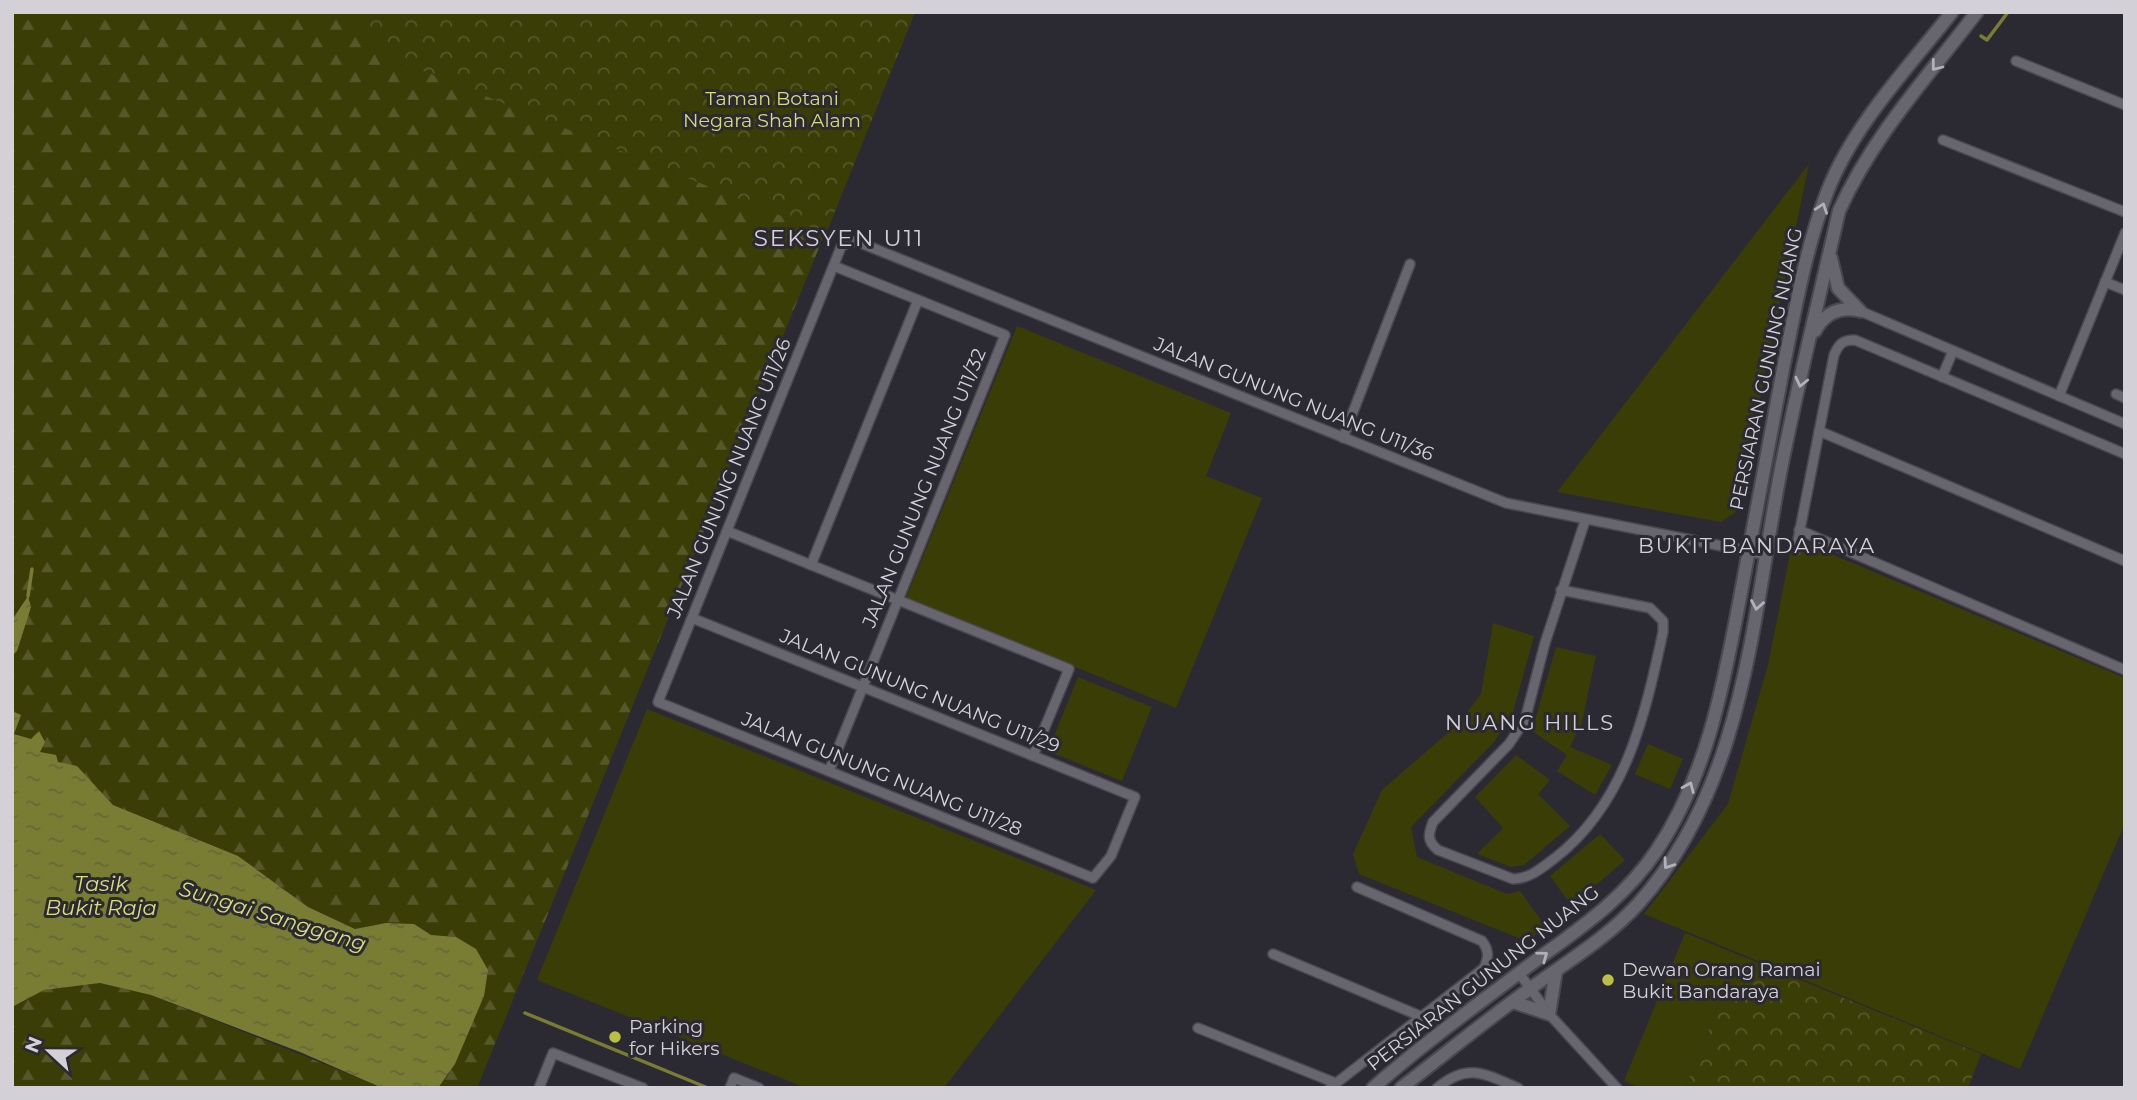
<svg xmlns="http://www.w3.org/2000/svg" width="2137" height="1100" viewBox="0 0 2137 1100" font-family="Montserrat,sans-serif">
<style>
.grass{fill:#3b3d07}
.forest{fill:url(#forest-firs)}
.park{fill:url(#park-crowns)}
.water{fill:url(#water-ripples)}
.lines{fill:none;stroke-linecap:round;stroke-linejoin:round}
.stream{stroke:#797d34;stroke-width:3.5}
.street-casing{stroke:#49474f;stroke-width:12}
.secondary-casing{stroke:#49474f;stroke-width:16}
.street{stroke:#67656e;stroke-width:9}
.secondary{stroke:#67656e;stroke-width:12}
.oneway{stroke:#b3b1b8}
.poi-dot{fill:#bbc045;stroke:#2b2a32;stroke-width:2.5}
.labels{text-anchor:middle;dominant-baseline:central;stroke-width:6;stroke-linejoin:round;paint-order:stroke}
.park-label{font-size:19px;fill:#d5db75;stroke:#2b2a32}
.street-label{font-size:19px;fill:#d3d1d7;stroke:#2b2a32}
.poi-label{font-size:19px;fill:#d3d1d7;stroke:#2b2a32;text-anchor:start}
.neighbourhood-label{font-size:21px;letter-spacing:2px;fill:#d3d1d7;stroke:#2b2a32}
.water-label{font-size:21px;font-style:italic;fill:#d8de78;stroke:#2b2a32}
.quarter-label{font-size:23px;letter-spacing:2px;fill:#d3d1d7;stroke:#2b2a32}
</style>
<defs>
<pattern id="forest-firs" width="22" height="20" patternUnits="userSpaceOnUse" patternTransform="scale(1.75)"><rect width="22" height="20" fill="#3b3d07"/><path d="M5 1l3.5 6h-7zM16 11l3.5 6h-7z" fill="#56582a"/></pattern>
<pattern id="park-crowns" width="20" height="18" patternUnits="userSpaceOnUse" patternTransform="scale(1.75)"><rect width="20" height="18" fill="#3b3d07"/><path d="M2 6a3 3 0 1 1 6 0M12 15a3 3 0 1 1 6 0" fill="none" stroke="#56582a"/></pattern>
<pattern id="water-ripples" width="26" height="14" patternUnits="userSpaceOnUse" patternTransform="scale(1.75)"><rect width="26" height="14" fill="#797d34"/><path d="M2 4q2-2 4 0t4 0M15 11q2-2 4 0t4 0" fill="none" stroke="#656738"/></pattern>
</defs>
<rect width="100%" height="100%" fill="#2b2a32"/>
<!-- grass -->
<g class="grass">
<path d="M1809,164L1736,512L1721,522L1557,492Z"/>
<path d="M1017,326L1231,413L1206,476L1262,498L1176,708L906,598Z"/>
<path d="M1810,545L2125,678V823L2020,1069L1644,914L1728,804L1768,665L1791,549Z"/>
<path d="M1493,623L1534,636L1512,716L1494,742L1411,827L1417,857L1507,894L1520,891L1546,927L1526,941L1359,874L1353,854L1382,790L1458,724L1481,694Z"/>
<path d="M1556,647L1596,656L1582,722L1570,747L1612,765L1595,795L1557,771L1567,755L1532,731Z"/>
<path d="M1078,677L1152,707L1122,781L1048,751Z"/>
<path d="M647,709L1096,890L944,1088H806L537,980Z"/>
<path d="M1648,744L1683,759L1670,789L1635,774Z"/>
<path d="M1516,755L1550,780L1538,794L1570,826L1524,865L1511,867L1477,854L1503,828L1475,797Z"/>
<path d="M1600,834L1625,860L1572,906L1550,876Z"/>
<path d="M1685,933L1739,955L1685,1088H1641L1624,1081Z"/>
</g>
<!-- forest -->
<g class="forest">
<path d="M12,12H915L477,1088H438L455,1064L456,937L431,935L414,924L386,923L355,929L308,907L238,856L113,805L77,766H66L40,752L39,731L31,740L14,733L21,715L12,711V656L17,651L27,597L12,620Z"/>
<path d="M100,983L151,995L384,1088H12V1007L44,990Z"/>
</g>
<!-- park -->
<g class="park">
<path d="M348,12H915L826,234L384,55Z"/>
<path d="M1739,955L1981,1054L1968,1088H1685Z"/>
</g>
<!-- water -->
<g class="water">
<path d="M28,596L31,607L17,651L12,656V620Z"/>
<path d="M12,711L21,715L14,734L31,739L39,731L45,742L40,752L56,755L58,762L77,766L113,805L238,856L308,907L355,929L386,923L414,924L431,935L456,937L476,949L488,970L484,996L455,1064L438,1088L380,1087L300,1052L151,995L100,983L44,990L12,1007Z"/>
</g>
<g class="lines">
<!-- stream -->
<g class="stream">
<path d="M1981,36L1987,40L2008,12"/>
<path d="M28,596L32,569"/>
<path d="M525,1013L708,1088"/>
</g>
<defs>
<g id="street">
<path d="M2016,61L2125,105"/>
<path d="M1943,140L2125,212"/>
<path d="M2105,282L2125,290"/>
<path d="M1860,311L2125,424"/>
<path d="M1942,377L1953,351"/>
<path d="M2116,394L2125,398"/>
<path d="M2059,396L2125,233"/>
<path d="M1819,431L2125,561"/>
<path d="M1343,438L1410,264"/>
<path d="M1799,530L2125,670"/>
<path d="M727,531L1069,669L1033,756"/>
<path d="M1796,550L1834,355C1839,344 1842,340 1855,340L2125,454"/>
<path d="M811,565L918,300"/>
<path d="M1561,590L1650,608L1663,621V632C1645,715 1626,803 1555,858C1542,868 1529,879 1513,879L1438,850C1427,841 1428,835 1433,822L1509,744L1525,720L1545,643L1585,521"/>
<path d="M692,618L1135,797L1111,856L1093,878L658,702L841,247L848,242H858L1506,503L1767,555"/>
<path d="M829,771L1005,335L834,266"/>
<path d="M1273,954L1420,1016"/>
<path d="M1519,973L1549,1014L1617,1088"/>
<path d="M1198,1028L1333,1082"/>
<path d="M539,1088L553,1053L643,1088"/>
<path d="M730,1088L734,1078L759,1088"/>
<path d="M1330,1088L1484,968C1489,957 1489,950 1482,941L1357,887"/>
<path d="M1437,1088C1468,1062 1485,1074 1518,1088"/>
</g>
<g id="secondary">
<path d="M1831,258L1838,288L1860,311"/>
<path d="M1815,331C1824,314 1838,307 1857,310"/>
<path d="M1513,1002L1549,1014L1556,971"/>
<path d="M1373,1088C1419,1047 1470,1010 1519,973C1569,935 1621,904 1657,850C1706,777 1723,688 1739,603C1754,523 1769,444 1784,364C1796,306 1806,246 1828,190C1854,124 1908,68 1952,12"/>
<path d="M1401,1088C1444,1055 1486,1020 1531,988C1568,961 1607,938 1638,904C1744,786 1752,621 1780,474C1797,386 1819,299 1839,211C1872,137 1928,76 1977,12"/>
</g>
</defs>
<!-- street casing -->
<use href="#street" class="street-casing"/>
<!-- secondary casing -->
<use href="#secondary" class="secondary-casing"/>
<!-- street -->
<use href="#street" class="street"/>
<!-- secondary -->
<use href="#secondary" class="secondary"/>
</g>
<!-- one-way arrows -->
<defs><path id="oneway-chevron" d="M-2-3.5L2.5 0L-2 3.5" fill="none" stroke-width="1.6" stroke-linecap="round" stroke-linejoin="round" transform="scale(1.75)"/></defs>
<g class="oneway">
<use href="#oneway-chevron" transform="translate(1936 66) rotate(128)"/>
<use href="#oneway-chevron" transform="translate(1822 208) rotate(-71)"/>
<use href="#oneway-chevron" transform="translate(1801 382) rotate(103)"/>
<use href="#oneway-chevron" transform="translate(1757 605) rotate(100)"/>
<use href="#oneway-chevron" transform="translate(1689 787) rotate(-67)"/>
<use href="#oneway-chevron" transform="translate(1668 864) rotate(125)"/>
<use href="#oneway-chevron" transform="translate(1543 956) rotate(-36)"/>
</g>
<!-- markers -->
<g class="poi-dot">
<circle cx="1608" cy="980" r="7"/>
<circle cx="615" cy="1037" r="7"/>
</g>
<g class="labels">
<!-- park labels -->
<g class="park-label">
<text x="772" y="98">Taman Botani<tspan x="772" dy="22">Negara Shah Alam</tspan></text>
</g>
<!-- street labels -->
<g class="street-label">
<text transform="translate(1766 369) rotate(-78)">PERSIARAN GUNUNG NUANG</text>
<text transform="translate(1294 399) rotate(22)">JALAN GUNUNG NUANG U11/36</text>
<text transform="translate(729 478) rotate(-68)">JALAN GUNUNG NUANG U11/26</text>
<text transform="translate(924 488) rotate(-68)">JALAN GUNUNG NUANG U11/32</text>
<text transform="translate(920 691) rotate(22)">JALAN GUNUNG NUANG U11/29</text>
<text transform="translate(882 774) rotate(22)">JALAN GUNUNG NUANG U11/28</text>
<text transform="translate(1483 978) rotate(-38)">PERSIARAN GUNUNG NUANG</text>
</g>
<!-- poi labels -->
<g class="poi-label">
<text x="1622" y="969">Dewan Orang Ramai<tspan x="1622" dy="22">Bukit Bandaraya</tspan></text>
<text x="629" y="1026">Parking<tspan x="629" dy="22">for Hikers</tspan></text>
</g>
<!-- neighbourhood labels -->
<g class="neighbourhood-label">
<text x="1757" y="545">BUKIT BANDARAYA</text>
<text x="1530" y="722">NUANG HILLS</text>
</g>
<!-- water labels -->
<g class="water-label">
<text x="101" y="883">Tasik<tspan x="101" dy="24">Bukit Raja</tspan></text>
<text transform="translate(273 916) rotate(17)">Sungai Sanggang</text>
</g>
<!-- quarter labels -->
<g class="quarter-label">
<text x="839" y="238">SEKSYEN U11</text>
</g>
</g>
<!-- border -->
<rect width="2137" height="1100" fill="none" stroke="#d3d1d7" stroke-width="28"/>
<!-- north arrow -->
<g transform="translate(49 1051) rotate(292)" stroke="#2b2a32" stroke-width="5" paint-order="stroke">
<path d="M0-5L12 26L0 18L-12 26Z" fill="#d3d1d7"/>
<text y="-10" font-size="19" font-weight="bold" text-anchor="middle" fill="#d3d1d7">N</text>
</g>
</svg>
